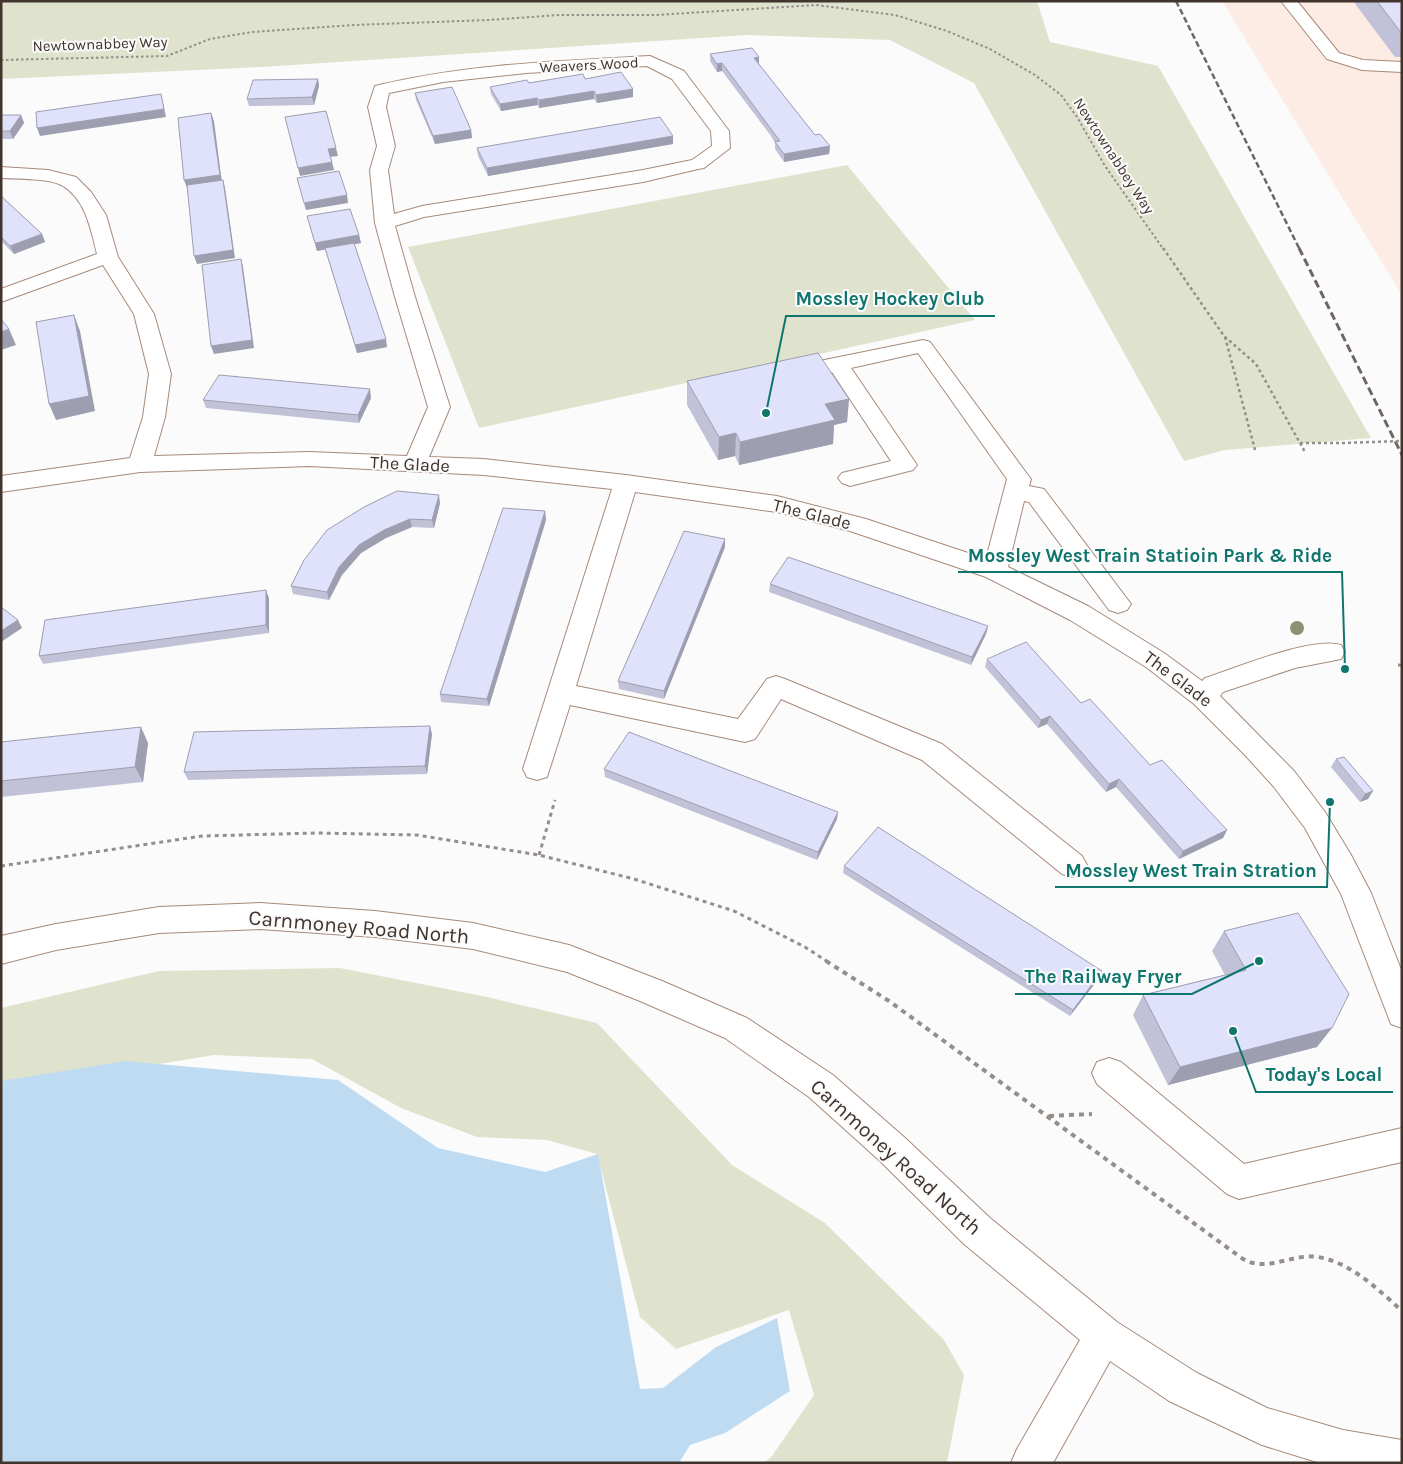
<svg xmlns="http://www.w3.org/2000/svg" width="1403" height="1464" viewBox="0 0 1403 1464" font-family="Karla,sans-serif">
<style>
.built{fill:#fcece3}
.green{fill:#dfe3cd}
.water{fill:#bedbf2}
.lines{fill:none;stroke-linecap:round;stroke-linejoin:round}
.minor-casing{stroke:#a78a79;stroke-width:2}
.path-far3{stroke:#958e8a;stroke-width:2;stroke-dasharray:2.5 2.5;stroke-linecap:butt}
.path-far2{stroke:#958e8a;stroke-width:2.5;stroke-dasharray:3 3;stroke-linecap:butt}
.path-far1{stroke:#958e8a;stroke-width:3;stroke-dasharray:4 4;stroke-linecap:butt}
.path{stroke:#958e8a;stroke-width:4;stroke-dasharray:5 5;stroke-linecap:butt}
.minor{fill:#fff;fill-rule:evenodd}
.rail-far1{stroke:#706661;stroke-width:2.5;stroke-dasharray:6 3;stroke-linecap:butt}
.rail{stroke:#706661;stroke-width:3;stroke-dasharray:8 4;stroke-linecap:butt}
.path-bridge{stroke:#958e8a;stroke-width:2.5;stroke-dasharray:3 3;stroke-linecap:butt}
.tree{fill:#8d9072}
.wall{fill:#c1c2d7}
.shaded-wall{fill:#9d9eaf}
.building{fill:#e0e1fa;stroke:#9d9eaf}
.labels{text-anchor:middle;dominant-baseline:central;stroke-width:4;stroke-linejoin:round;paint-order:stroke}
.far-street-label{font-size:15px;fill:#41342d;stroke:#fbfbfb}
.street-label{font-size:18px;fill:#41342d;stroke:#fbfbfb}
.near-street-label{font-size:21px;fill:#41342d;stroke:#fbfbfb}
.leader{fill:none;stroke:#0f766e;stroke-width:2}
.callout-dot{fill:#0f766e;stroke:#fbfbfb;stroke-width:2}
.callout-label{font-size:19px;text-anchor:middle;font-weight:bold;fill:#0f766e;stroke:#fbfbfb;stroke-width:4;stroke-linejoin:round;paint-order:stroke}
</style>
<rect width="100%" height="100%" fill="#fbfbfb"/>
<!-- built -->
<path class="built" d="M1222,1H1402V295Z"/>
<!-- green -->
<g class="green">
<path d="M1,1H1037L1050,42L1158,66L1371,438L1225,450L1184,461L974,83L890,40L747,35L262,67L1,79Z"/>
<path d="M847,165L975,320L479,428L408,247Z"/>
<path d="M340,968L487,997L597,1023L732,1165L825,1223L944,1340L964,1375L947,1463H764L772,1456L814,1395L789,1310L676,1349L640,1317L597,1154L547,1140L477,1137L401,1108L312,1059L214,1055L1,1090V1008L159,971Z"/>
</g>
<!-- water -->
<path class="water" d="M125,1061L338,1080L438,1148L545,1172L598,1154L640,1389L663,1388L716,1347L777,1318L790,1391L725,1433L690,1445L679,1463H1V1081Z"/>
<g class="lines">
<defs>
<g id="minor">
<path d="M1281,1H1297L1339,53L1363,60L1402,62V72L1362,70L1327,59Z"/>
<path d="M650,56L684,71L729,131L730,148L704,168L698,169L643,182L424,217L395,226L415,297L450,407L429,457L484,459L626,475L777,496L866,519L986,559L1007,479L918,353L851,368L917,465L913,470L850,486L842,483L838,478L842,473L891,461L832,372L790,381L782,379L779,374L782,369L790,367L923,340L930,342L1027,474L1031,479L1029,486L1044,489L1131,604L1127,610L1118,613L1109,610L1029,502L1024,501L1008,567L1088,606L1164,653L1202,681L1205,678C1236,668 1312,636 1341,645L1345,652L1341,659L1295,668L1223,692L1220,696L1294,771L1325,812L1351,855L1371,893L1402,972V1028L1391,1024L1341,894L1305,828L1274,787L1245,755L1194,704L1146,667L1070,620L986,577L850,531L777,512L635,492L576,686L738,719L767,679L776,676L785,679L942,744L1082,856L1087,865L1082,874L1072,877L1062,874L922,760L781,699L755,739L745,742L570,705L547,777L537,780L527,777L523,769L612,489L484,475L309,466L140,472L1,492V476L130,458L143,417L149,374L134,314L103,265L1,302V289L97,254C91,230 86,200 63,186C51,178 16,179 1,178V167L48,170L76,177L91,192L106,215L118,257L154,314L171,374L165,417L154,456L309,452L407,456L428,407L395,297L375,223L370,170L377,146L368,107L375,86C465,64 558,61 650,56ZM647,66L672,79L711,131L712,146L692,160L643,170L422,206L394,214L388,170L395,146L386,107L389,93L443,82L526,73Z"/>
<path d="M260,903L375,911L473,923L569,945L662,981L747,1018L833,1075L904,1137L990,1218L1117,1322L1197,1373L1267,1408L1343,1430L1402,1440V1463H1320L1262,1445L1169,1401L1110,1361L1053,1463H1011L1017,1449L1080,1340L964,1244L880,1161L809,1097L725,1038L640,1001L567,972L473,949L375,937L260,929L159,933L56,950L1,964V936L56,924L159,907Z"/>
<path d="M1109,1058L1121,1062L1244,1164L1402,1128V1162L1239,1199L1227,1194L1097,1084L1092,1073L1097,1062Z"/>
</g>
</defs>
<!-- minor casing -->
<use href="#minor" class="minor-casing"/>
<!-- path-far3 -->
<path class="path-far3" d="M1,60L167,56L210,39L252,32L354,25L488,20L559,15H656L816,5L895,15L947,31L990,49L1035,75L1061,95L1077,117L1105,166L1164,250"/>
<!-- path-far2 -->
<g class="path-far2">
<path d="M1163,248L1224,336L1256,364L1305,452"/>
<path d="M1225,337L1255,450"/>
<path d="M1300,443H1342"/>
</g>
<!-- path-far1 -->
<g class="path-far1">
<path d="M1398,665H1402"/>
<path d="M539,855L555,800"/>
<path d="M1,866L202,836L317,833L417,835L539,855L634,879L734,911L805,947L828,962"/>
</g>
<!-- path -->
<g class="path">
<path d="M826,961L889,1001L1243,1259C1268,1273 1292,1253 1318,1257C1350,1262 1379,1290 1402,1311"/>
<path d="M1049,1116L1092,1114"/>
</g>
<!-- minor -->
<use href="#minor" class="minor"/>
<!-- rail-far1 -->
<path class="rail-far1" d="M1176,1L1300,250"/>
<!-- rail -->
<path class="rail" d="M1299,248L1402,455"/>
<!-- path-bridge -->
<path class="path-bridge" d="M1342,443L1402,441"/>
</g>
<!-- trees -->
<circle class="tree" cx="1297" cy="628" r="7"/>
<!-- wall -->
<g class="wall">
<path d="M1353,1H1402V57H1395Z"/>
<path d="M710,54L759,64L815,135L830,146L829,154L784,162L775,149V143L771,136L722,71L717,72L710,61Z"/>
<path d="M318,79L319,86L314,105L249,106L247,99Z"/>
<path d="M585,79L633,97L597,103L594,99L539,108L538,105L501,111L491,94L490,87Z"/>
<path d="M415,93L471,130L472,138L435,144L416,100Z"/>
<path d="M1,115H21L24,123L13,139H1Z"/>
<path d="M673,136V144L488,176L478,156L477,148Z"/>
<path d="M1,196L42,234L45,242L14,254L1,241Z"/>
<path d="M307,216L359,235L361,243L354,244L387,347L357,353L325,249L317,251Z"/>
<path d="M687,381L849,399L847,422L834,425L833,444L739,465L735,456L718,460L687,405Z"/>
<path d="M371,398L359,423L206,408L203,400Z"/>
<path d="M440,503L434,528L412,527L386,538L361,553L342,575L329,600L293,594L291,586L304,560Z"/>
<path d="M545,511L546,520L489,706L441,702L440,694Z"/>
<path d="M725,539V547L664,699L619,689L618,681Z"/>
<path d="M770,584L988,626L986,634L971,665L769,592Z"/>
<path d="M269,598V633L43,664L39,656Z"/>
<path d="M987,659L1081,703L1150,765L1227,830L1223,838L1179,859L1116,787L1106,792L1047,724L1038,728L985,667Z"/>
<path d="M432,734L427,774L188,780L184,772Z"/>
<path d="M1,742L148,743L143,782L1,797Z"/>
<path d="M1336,759L1368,799L1360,802L1331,767Z"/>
<path d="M604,769L837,819L817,860L605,777Z"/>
<path d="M844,866L1102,971L1099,978L1070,1016L843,873Z"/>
<path d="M1224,931L1317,1047L1168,1085L1133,1015L1143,995L1225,975L1212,951Z"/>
</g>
<!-- shaded-wall -->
<g class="shaded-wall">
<path d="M759,57V65L754,58Z"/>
<path d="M722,63V71L717,72V64Z"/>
<path d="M318,79L319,86L314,105L312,97Z"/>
<path d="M633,89V97L597,103L596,95Z"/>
<path d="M594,91V99L539,108V100Z"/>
<path d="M161,94L166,117L40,136L37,128Z"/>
<path d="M537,98L538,105L501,111L500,104Z"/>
<path d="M211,113L214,121L222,183L187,188L184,180Z"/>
<path d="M21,115L24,123L13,139L10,131Z"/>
<path d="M471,130L472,138L435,144L433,136Z"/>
<path d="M673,136V144L488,176L487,168Z"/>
<path d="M830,146L829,154L784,162V154Z"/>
<path d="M336,148L338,156L330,157L328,149Z"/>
<path d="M332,162L334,170L300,176L298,168Z"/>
<path d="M223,180L225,188L235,258L197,264L194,256Z"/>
<path d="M347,195L348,203L306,210L304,203Z"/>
<path d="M42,234L45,242L14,254L10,246Z"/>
<path d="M359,235L361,243L317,251L315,243Z"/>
<path d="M241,259L243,267L254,348L214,354L211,346Z"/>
<path d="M74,315L80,331L95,411L56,420L49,404Z"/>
<path d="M9,329L16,345L1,350V332Z"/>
<path d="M386,339L387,347L357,353L355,345Z"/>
<path d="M370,389L371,398L359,423L358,415Z"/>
<path d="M849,399L847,422L834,425L833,444L739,465L740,442L825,404Z"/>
<path d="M736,433L735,456L718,460L719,437Z"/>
<path d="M439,495L440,503L434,528L432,520Z"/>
<path d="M545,511L546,520L489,706L487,699Z"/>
<path d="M410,519L412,527L386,538L361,553L342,575L329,600L327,592L339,567L359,545L384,530Z"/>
<path d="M725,539V547L664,699V691Z"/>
<path d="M266,590L269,598V633L266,625Z"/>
<path d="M18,620L22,628L1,642V631Z"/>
<path d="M988,626L986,634L971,665L972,657Z"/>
<path d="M1050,716L1047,724L1038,728L1041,720Z"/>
<path d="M430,726L432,734L427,774L425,766Z"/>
<path d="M141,727L148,743L143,782L135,767Z"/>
<path d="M1119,779L1116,787L1106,792L1109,784Z"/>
<path d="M1373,791L1368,799L1360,802L1365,794Z"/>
<path d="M838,812L837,819L817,860L818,852Z"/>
<path d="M1227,830L1223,838L1179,859L1183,851Z"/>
<path d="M1102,971L1099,978L1070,1016L1073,1010Z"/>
<path d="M1332,1028L1317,1047L1168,1085L1180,1067Z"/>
</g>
<!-- building -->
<g class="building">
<path d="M1377,1H1402V34Z"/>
<path d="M752,48L759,57L754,58L815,135L820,134L830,146L784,154L775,142L780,141L771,129L722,63L717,64L710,54Z"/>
<path d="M621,72L633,89L596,95L594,91L539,100L537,98L500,104L490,87L527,80L529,83L583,74L585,79Z"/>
<path d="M318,79L312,97L247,99L253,80Z"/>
<path d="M452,87L471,130L433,136L415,93Z"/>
<path d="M161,94L164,109L37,128L36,112Z"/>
<path d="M326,111L336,148L328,149L332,162L298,168L285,117Z"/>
<path d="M211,113L220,175L184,180L178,118Z"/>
<path d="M1,115H21L10,131H1Z"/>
<path d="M660,117L673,136L487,168L477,148Z"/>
<path d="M339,171L347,195L304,203L297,178Z"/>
<path d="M223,180L233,250L194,256L187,185Z"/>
<path d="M1,196L42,234L10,246L1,237Z"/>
<path d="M350,209L359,235L315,243L307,216Z"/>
<path d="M354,243L386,339L355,345L325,248Z"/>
<path d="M241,259L252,340L211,346L202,265Z"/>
<path d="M74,315L89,396L49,404L36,322Z"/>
<path d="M1,319L9,329L1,332Z"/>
<path d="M818,353L849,399L825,404L835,420L740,442L736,433L719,437L687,381Z"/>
<path d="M219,375L370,389L358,415L203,400Z"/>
<path d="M397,491L439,495L432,520L410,519L384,530L359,545L339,567L327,592L291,586L304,560L327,530L364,507Z"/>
<path d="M503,508L545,511L487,699L440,694Z"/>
<path d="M684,531L725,539L664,691L618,681Z"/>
<path d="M788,557L988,626L972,657L770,584Z"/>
<path d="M266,590V625L39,656L45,620Z"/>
<path d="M1,607L18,620L1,631Z"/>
<path d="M1026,642L1081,703L1090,699L1150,765L1162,760L1227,830L1183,851L1119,779L1109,784L1050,716L1041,720L987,659Z"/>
<path d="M430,726L425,766L184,772L194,732Z"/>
<path d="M141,727L135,767L1,781V742Z"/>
<path d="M629,732L838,812L818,852L604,769Z"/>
<path d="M1344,757L1373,791L1365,794L1336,759Z"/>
<path d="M878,827L1102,971L1073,1010L844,866Z"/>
<path d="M1298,913L1349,994L1332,1028L1180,1067L1143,995L1246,970L1224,931Z"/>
</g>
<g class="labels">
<!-- far-street labels -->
<g class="far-street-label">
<text transform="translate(100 44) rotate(-2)">Newtownabbey Way</text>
<text transform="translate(589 65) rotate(-3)">Weavers Wood</text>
<text transform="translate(1114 156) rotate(57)">Newtownabbey Way</text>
</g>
<!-- street labels -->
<g class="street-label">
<text transform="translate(410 464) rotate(3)">The Glade</text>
<text transform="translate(812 514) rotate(14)">The Glade</text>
<text transform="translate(1178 679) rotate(37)">The Glade</text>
</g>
<!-- near-street labels -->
<g class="near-street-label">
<text transform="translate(359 927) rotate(5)">Carnmoney Road North</text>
<text transform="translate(896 1157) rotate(42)">Carnmoney Road North</text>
</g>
</g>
<!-- callouts -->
<path class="leader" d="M766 413L786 316H995M1345 669L1342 572H958M1330 802L1327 887H1055M1259 961L1192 994H1015M1233 1031L1256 1092H1393"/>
<g class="callout-dot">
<circle cx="766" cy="413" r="5"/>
<circle cx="1345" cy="669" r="5"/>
<circle cx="1330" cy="802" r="5"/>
<circle cx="1259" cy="961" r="5"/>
<circle cx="1233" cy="1031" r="5"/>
</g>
<g class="callout-label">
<text x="890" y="305">Mossley Hockey Club</text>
<text x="1150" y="562">Mossley West Train Statioin Park &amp; Ride</text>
<text x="1191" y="877">Mossley West Train Stration</text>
<text x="1103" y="983">The Railway Fryer</text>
<text x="1324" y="1081">Today's Local</text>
</g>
<!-- border -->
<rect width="1403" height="1464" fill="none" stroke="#41342d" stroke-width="5"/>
</svg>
